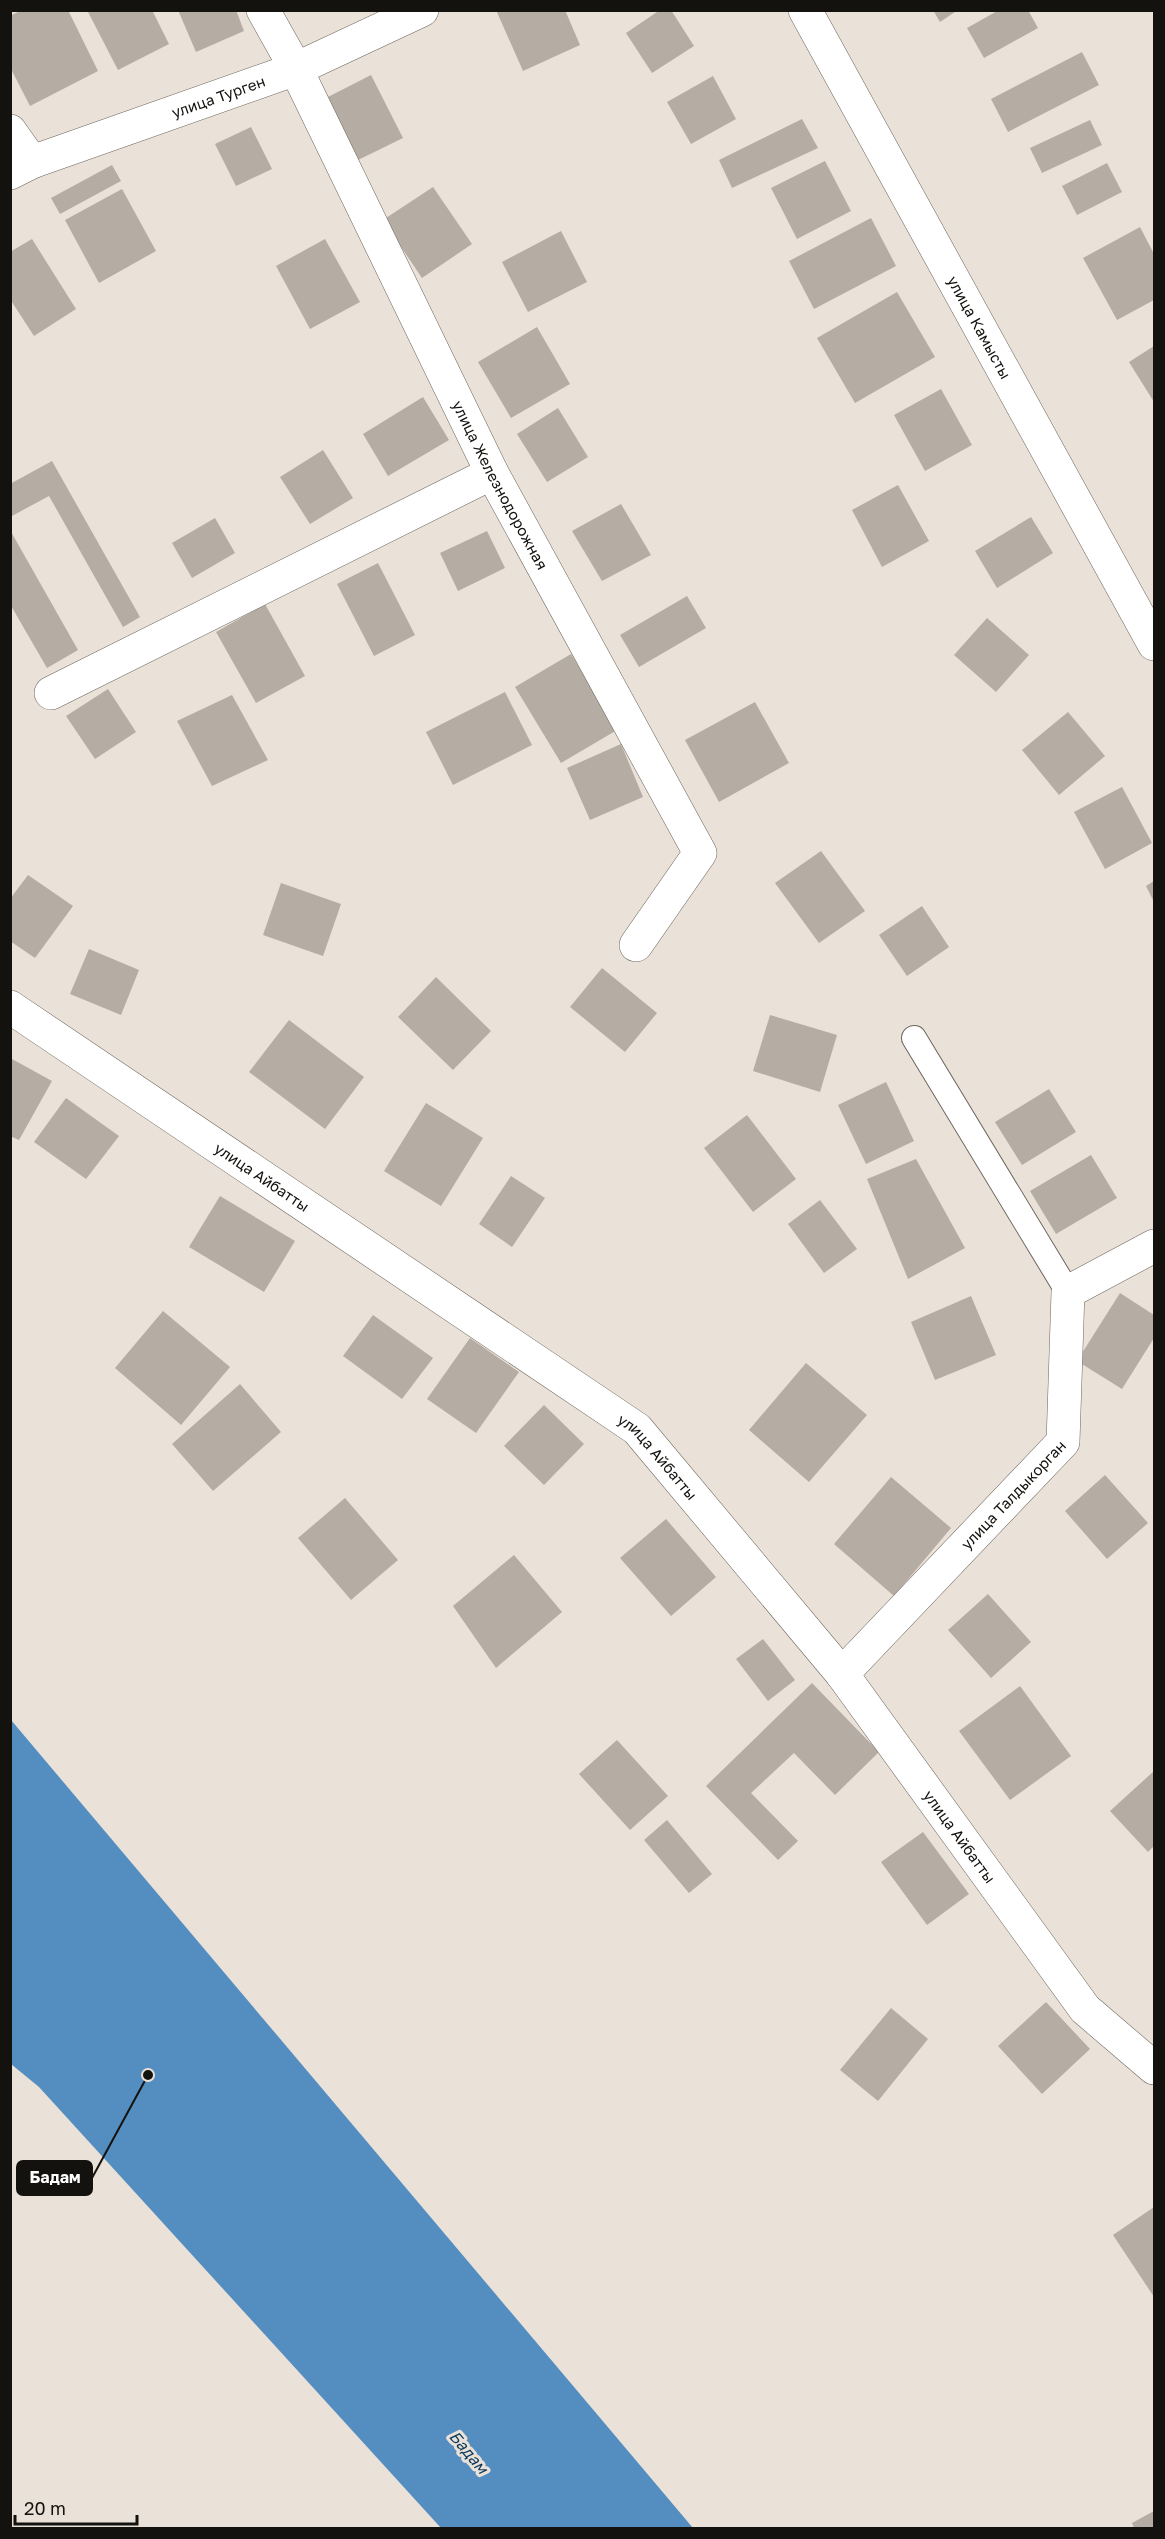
<svg xmlns="http://www.w3.org/2000/svg" width="1165" height="2539" viewBox="0 0 1165 2539" font-family="'Golos Text',sans-serif">
<style>
.water{fill:#548ec1}
.building{fill:#b5ada4}
.lines{fill:none;stroke-linecap:round;stroke-linejoin:round}
.service-casing{stroke:#6c655d;stroke-width:26}
.minor-casing{stroke:#6c655d;stroke-width:34}
.service{stroke:#fff;stroke-width:24}
.minor{stroke:#fff;stroke-width:33}
.labels{text-anchor:middle;dominant-baseline:central;stroke-width:6;stroke-linejoin:round;paint-order:stroke}
.street-label{font-size:15px;fill:#14120e;stroke:#eae1d8}
.water-label{font-size:16px;font-style:italic;fill:#0a385a;stroke:#eae1d8}
.leader{fill:none;stroke:#14120e;stroke-width:2}
.callout-dot{fill:#14120e;stroke:#eae1d8;stroke-width:2}
.callout{fill:#14120e;stroke:#14120e;stroke-width:2}
.callout-label{font-size:16px;text-anchor:middle;font-weight:bold;fill:#fff}
</style>
<rect width="100%" height="100%" fill="#eae1d8"/>
<!-- water -->
<path class="water" d="M10,1720H11L693,2528H441L39,2087L11,2064Z"/>
<!-- building -->
<g class="building">
<path d="M22,10H68L98,71L30,106L10,67V16Z"/>
<path d="M87,10H152L169,44L118,70Z"/>
<path d="M178,10H236L244,31L196,52Z"/>
<path d="M496,10H565L580,45L523,71Z"/>
<path d="M660,10H671L694,46L652,73L626,33Z"/>
<path d="M933,10H958L940,22Z"/>
<path d="M999,10H1028L1038,28L984,58L967,28Z"/>
<path d="M1082,52L1099,85L1008,132L991,99Z"/>
<path d="M371,75L403,138L356,161L324,99Z"/>
<path d="M713,76L736,119L691,144L667,102Z"/>
<path d="M802,119L818,148L732,188L719,160Z"/>
<path d="M1090,120L1102,145L1042,173L1030,148Z"/>
<path d="M251,127L272,169L236,186L215,144Z"/>
<path d="M825,161L851,211L797,239L771,188Z"/>
<path d="M1107,163L1122,192L1077,215L1062,186Z"/>
<path d="M112,165L121,181L60,214L51,198Z"/>
<path d="M433,187L472,244L422,278L383,220Z"/>
<path d="M122,189L156,251L99,283L65,220Z"/>
<path d="M871,218L896,266L814,309L789,261Z"/>
<path d="M1140,227L1154,254V300L1117,320L1083,258Z"/>
<path d="M561,231L587,282L528,312L502,262Z"/>
<path d="M32,239L76,309L34,336L10,299V252Z"/>
<path d="M325,239L360,302L310,329L276,266Z"/>
<path d="M897,292L935,357L855,403L817,338Z"/>
<path d="M537,327L570,384L511,418L478,362Z"/>
<path d="M1154,346V402L1129,362Z"/>
<path d="M941,389L972,445L925,471L894,415Z"/>
<path d="M423,397L449,440L388,476L363,434Z"/>
<path d="M558,408L588,457L547,482L517,434Z"/>
<path d="M323,450L353,498L310,524L280,477Z"/>
<path d="M52,461L140,617L123,627L49,496L10,517V484Z"/>
<path d="M898,485L929,541L882,567L852,510Z"/>
<path d="M621,504L651,555L602,581L572,531Z"/>
<path d="M1031,517L1053,553L997,588L975,551Z"/>
<path d="M215,518L235,553L192,578L172,543Z"/>
<path d="M10,530L78,650L47,668L10,604Z"/>
<path d="M487,531L505,568L458,591L440,553Z"/>
<path d="M378,563L415,635L374,656L337,584Z"/>
<path d="M687,596L706,628L639,667L620,635Z"/>
<path d="M265,604L305,676L256,703L216,632Z"/>
<path d="M987,618L1029,655L996,692L954,655Z"/>
<path d="M571,654L617,730L561,763L515,687Z"/>
<path d="M108,689L136,732L95,759L66,716Z"/>
<path d="M505,692L532,745L453,785L426,732Z"/>
<path d="M232,695L268,760L212,786L177,721Z"/>
<path d="M755,702L789,763L719,802L685,740Z"/>
<path d="M1068,712L1105,756L1059,795L1022,750Z"/>
<path d="M621,744L643,797L590,820L567,768Z"/>
<path d="M1122,787L1152,843L1105,869L1074,812Z"/>
<path d="M821,851L865,911L819,943L775,883Z"/>
<path d="M28,875L73,906L35,958L10,941V899Z"/>
<path d="M1154,881V902L1146,886Z"/>
<path d="M281,883L341,904L323,956L263,935Z"/>
<path d="M922,906L949,947L907,976L879,935Z"/>
<path d="M89,949L139,970L121,1015L70,994Z"/>
<path d="M602,968L657,1013L625,1052L570,1007Z"/>
<path d="M436,977L491,1031L453,1070L398,1017Z"/>
<path d="M770,1015L837,1035L820,1092L753,1071Z"/>
<path d="M289,1020L364,1077L325,1129L249,1072Z"/>
<path d="M12,1059L52,1081L19,1140L10,1136Z"/>
<path d="M886,1082L914,1141L866,1164L838,1105Z"/>
<path d="M1049,1089L1076,1132L1022,1165L995,1122Z"/>
<path d="M66,1098L119,1136L86,1179L34,1142Z"/>
<path d="M426,1103L483,1138L441,1206L384,1171Z"/>
<path d="M747,1115L796,1179L753,1212L704,1148Z"/>
<path d="M1091,1155L1117,1198L1056,1234L1030,1191Z"/>
<path d="M916,1159L965,1248L908,1279L867,1179Z"/>
<path d="M511,1176L545,1198L512,1247L479,1224Z"/>
<path d="M220,1196L295,1241L264,1292L189,1247Z"/>
<path d="M820,1200L857,1249L824,1273L788,1224Z"/>
<path d="M1120,1293L1154,1315V1338L1122,1389L1077,1361Z"/>
<path d="M971,1296L996,1355L935,1380L911,1322Z"/>
<path d="M163,1311L230,1367L181,1425L115,1368Z"/>
<path d="M373,1315L433,1358L402,1399L343,1356Z"/>
<path d="M470,1338L519,1372L476,1433L427,1399Z"/>
<path d="M806,1363L867,1415L809,1482L749,1430Z"/>
<path d="M240,1384L281,1432L213,1491L172,1444Z"/>
<path d="M544,1405L584,1444L544,1485L504,1446Z"/>
<path d="M1105,1475L1148,1523L1107,1559L1065,1511Z"/>
<path d="M891,1477L951,1528L894,1596L834,1544Z"/>
<path d="M345,1498L398,1560L351,1600L298,1538Z"/>
<path d="M666,1519L716,1577L671,1616L620,1558Z"/>
<path d="M514,1555L562,1612L496,1668L453,1606Z"/>
<path d="M988,1594L1031,1642L991,1678L948,1630Z"/>
<path d="M763,1639L795,1680L768,1701L736,1659Z"/>
<path d="M812,1683L879,1752L835,1795L794,1753L751,1793L798,1841L778,1860L706,1786Z"/>
<path d="M1020,1686L1071,1756L1010,1800L959,1731Z"/>
<path d="M617,1740L668,1796L630,1830L579,1774Z"/>
<path d="M1154,1771V1846L1148,1852L1110,1811Z"/>
<path d="M667,1820L712,1874L689,1893L644,1840Z"/>
<path d="M923,1832L969,1894L927,1925L881,1862Z"/>
<path d="M1046,2002L1090,2049L1042,2094L998,2046Z"/>
<path d="M891,2008L928,2039L878,2101L840,2070Z"/>
<path d="M1154,2207V2297L1113,2235Z"/>
<path d="M1154,2511V2528H1134L1132,2523Z"/>
</g>
<g class="lines">
<defs>
<path id="service" d="M914,1038L1068,1292"/>
<g id="minor">
<path id="s1" d="M263,10L296,69L492,473L700,853L636,945"/>
<path id="s2" d="M805,10L1154,644"/>
<path d="M10,131L32,162"/>
<path id="s3" d="M10,173L32,162L296,69L422,10"/>
<path d="M51,693L492,473"/>
<path id="s4" d="M10,1007L637,1429L842,1674L1085,2009L1154,2068"/>
<path id="s5" d="M842,1674L1063,1442L1068,1292L1154,1246"/>
</g>
</defs>
<!-- service casing -->
<use href="#service" class="service-casing"/>
<!-- minor casing -->
<use href="#minor" class="minor-casing"/>
<!-- service -->
<use href="#service" class="service"/>
<!-- minor -->
<use href="#minor" class="minor"/>
</g>
<g class="labels">
<!-- street labels -->
<g class="street-label">
<text stroke="none"><textPath href="#s3" startOffset="222">улица Турген</textPath></text>
<text stroke="none"><textPath href="#s2" startOffset="362">улица Камысты</textPath></text>
<text stroke="none"><textPath href="#s1" startOffset="531">улица Железнодорожная</textPath></text>
<text stroke="none"><textPath href="#s4" startOffset="304">улица Айбатты</textPath></text>
<text stroke="none"><textPath href="#s4" startOffset="790">улица Айбатты</textPath></text>
<text stroke="none"><textPath href="#s5" startOffset="248">улица Талдыкорган</textPath></text>
<text stroke="none"><textPath href="#s4" startOffset="1276">улица Айбатты</textPath></text>
</g>
<!-- water labels -->
<g class="water-label">
<text transform="translate(469 2452) rotate(50)">Бадам</text>
</g>
</g>
<!-- callouts -->
<path class="leader" d="M148 2075L92 2178"/>
<circle class="callout-dot" cx="148" cy="2075" r="6"/>
<rect class="callout" x="17" y="2161" width="75" height="34" rx="6"/>
<g class="callout-label">
<text x="55" y="2183">Бадам</text>
</g>
<!-- border -->
<rect width="1165" height="2539" fill="none" stroke="#14120e" stroke-width="24"/>
<!-- scale -->
<path d="M15 2515v9h122v-9" fill="none" stroke="#14120e" stroke-width="3"/>
<text x="24" y="2515" font-size="18" fill="#14120e" stroke="#eae1d8" stroke-width="4.5" paint-order="stroke">20 m</text>
</svg>
